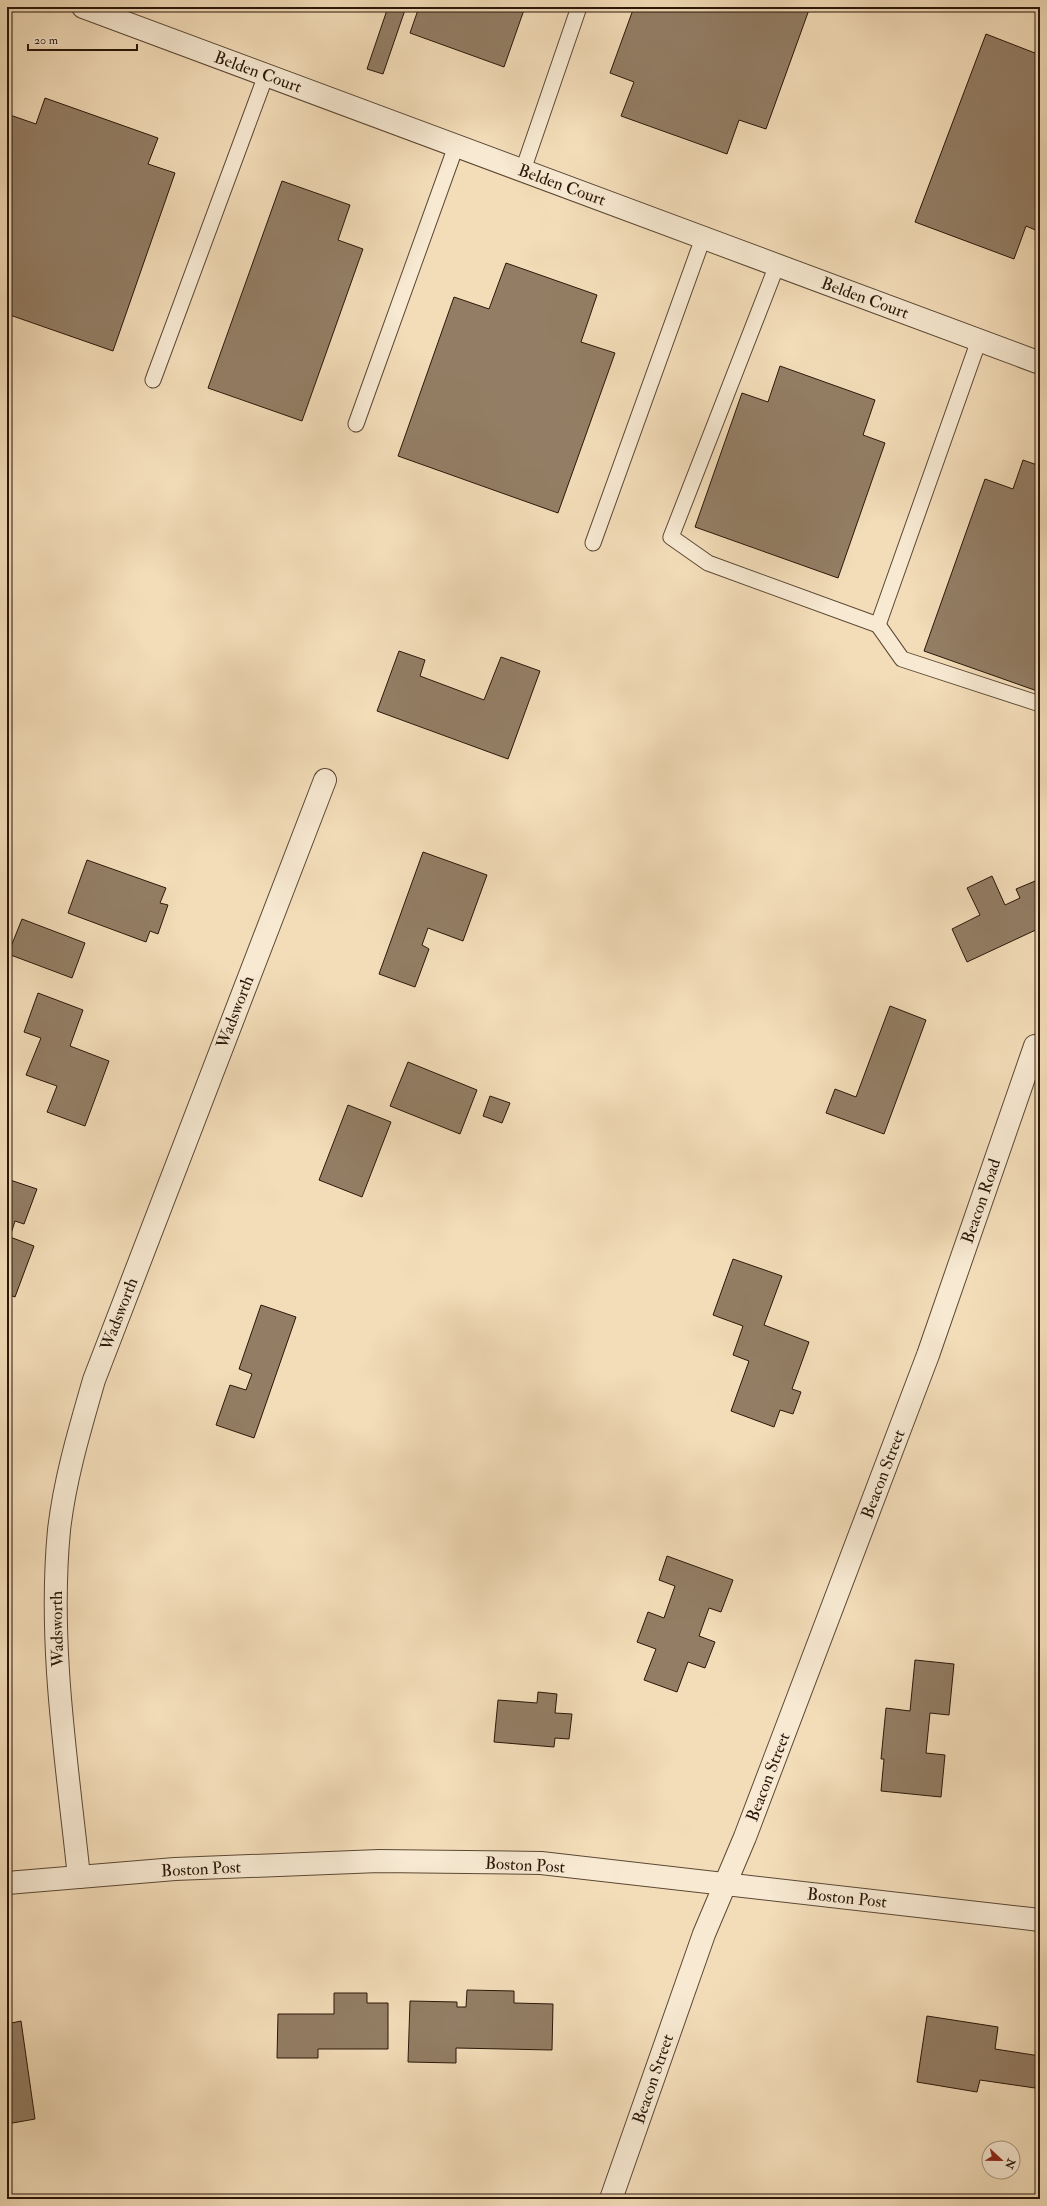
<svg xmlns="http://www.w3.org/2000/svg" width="1047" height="2206" viewBox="0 0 1047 2206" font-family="'IM FELL Double Pica',serif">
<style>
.building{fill:#937e65;stroke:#2a1709}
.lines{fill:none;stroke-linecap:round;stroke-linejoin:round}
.lane-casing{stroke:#5c4835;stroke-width:17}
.street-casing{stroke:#5c4835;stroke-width:24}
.lane{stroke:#f7e9d2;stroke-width:15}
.street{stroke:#f7e9d2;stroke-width:22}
.labels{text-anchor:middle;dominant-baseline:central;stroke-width:3.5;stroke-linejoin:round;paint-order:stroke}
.street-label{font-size:17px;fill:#2a1709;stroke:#f7e9d2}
</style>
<rect width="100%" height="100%" fill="#f3ddb9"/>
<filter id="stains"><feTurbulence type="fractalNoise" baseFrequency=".005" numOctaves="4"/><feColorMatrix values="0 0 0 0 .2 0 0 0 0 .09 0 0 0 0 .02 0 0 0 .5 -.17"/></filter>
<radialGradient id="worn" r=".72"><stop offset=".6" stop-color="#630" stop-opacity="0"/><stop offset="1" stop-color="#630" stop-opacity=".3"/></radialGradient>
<!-- building -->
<g class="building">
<path d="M388,7H406L383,74L367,69Z"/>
<path d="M419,7H525L504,67L410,33Z"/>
<path d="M634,7H810L766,129L739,120L727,154L621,116L634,82L610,73Z"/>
<path d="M986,34L1040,55V232L1026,226L1014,259L915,222Z"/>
<path d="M45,98L158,138L148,164L175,173L113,351L7,314V114L36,124Z"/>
<path d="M282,181L350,205L338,240L363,249L302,421L208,388Z"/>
<path d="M506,263L597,295L581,342L615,353L558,513L398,456L454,297L489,309Z"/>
<path d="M780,366L875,400L863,435L885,443L838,578L695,527L742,393L768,402Z"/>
<path d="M1023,460L1040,466V692L924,651L985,479L1013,489Z"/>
<path d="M399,651L425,660L420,676L484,700L501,657L540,671L508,759L377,711Z"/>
<path d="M423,852L487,875L463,941L428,928L422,945L429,949L415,987L379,974Z"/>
<path d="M87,860L166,888L160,903L168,905L158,934L150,931L146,942L68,913Z"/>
<path d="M992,876L1005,905L1020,898L1016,889L1040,879V928L967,962L952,929L980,915L967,888Z"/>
<path d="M22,919L85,943L72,978L8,954Z"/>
<path d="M38,993L83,1010L70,1046L109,1061L85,1126L47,1112L57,1086L26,1075L41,1038L24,1032Z"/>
<path d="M890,1006L926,1020L884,1134L826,1113L835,1089L856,1097Z"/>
<path d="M408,1062L477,1090L460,1134L390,1106Z"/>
<path d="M490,1096L510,1103L502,1123L483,1116Z"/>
<path d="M348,1105L391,1122L362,1197L319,1180Z"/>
<path d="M7,1179L37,1189L24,1224L15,1221L10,1237L34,1246L15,1297L7,1294Z"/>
<path d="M733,1259L782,1276L764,1325L809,1342L792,1389L801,1392L793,1414L780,1410L774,1427L731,1411L749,1361L733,1355L743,1326L713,1315Z"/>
<path d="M261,1305L296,1317L254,1438L216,1425L230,1385L246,1390L252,1374L239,1369Z"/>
<path d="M667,1556L733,1580L721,1612L709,1608L699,1636L715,1642L705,1668L688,1662L677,1692L644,1680L656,1649L637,1642L648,1612L664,1618L675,1586L659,1580Z"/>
<path d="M915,1660L954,1664L949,1715L930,1713L926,1753L945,1755L941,1797L881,1791L884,1759H881L886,1708L910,1711Z"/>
<path d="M538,1692L557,1694L555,1713L572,1714L569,1739L555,1738L554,1747L494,1742L498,1700L537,1703Z"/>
<path d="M467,1990L514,1991V2003L553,2004L552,2050L456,2048V2063L408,2062L410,2001L457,2002V2007H466Z"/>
<path d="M334,1993H367V2003H388V2049H318V2058H277L278,2014H334Z"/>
<path d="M927,2016L998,2027L995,2049L1040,2056L1035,2088L980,2080L977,2092L917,2082Z"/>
<path d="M21,2021L35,2119L7,2124V2024Z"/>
</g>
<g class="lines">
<defs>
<g id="lane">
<path d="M523,170L579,7"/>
<path d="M777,265L671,537L708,563L878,625L979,340"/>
<path d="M153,380L266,75"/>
<path d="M356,424L456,146"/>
<path d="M593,543L703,238"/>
<path d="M878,625L902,659L1040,704"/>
</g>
<g id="street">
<path d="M83,7L1040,363"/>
<path d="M79,1877C67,1762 48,1646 59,1530C65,1478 80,1429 94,1380L325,780"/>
<path d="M7,1883L175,1869L379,1861L541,1863L1040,1920"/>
<path d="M611,2199L704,1934L745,1837L928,1355L1035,1046"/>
</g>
</defs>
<!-- lane casing -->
<use href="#lane" class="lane-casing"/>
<!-- street casing -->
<use href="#street" class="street-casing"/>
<!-- lane -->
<use href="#lane" class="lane"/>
<!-- street -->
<use href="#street" class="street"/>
</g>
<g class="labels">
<!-- street labels -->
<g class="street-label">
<text transform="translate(258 72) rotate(20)">Belden Court</text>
<text transform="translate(562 185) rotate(20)">Belden Court</text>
<text transform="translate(865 298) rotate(20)">Belden Court</text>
<text transform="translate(235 1012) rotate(-69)">Wadsworth</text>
<text transform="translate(981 1201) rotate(-71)">Beacon Road</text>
<text transform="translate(119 1314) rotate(-69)">Wadsworth</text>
<text transform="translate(883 1474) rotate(-69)">Beacon Street</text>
<text transform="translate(57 1629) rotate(-91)">Wadsworth</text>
<text transform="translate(768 1777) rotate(-69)">Beacon Street</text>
<text transform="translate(525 1865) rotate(3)">Boston Post</text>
<text transform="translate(201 1869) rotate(-3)">Boston Post</text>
<text transform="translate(847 1898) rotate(6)">Boston Post</text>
<text transform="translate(653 2079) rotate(-71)">Beacon Street</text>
</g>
</g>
<!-- margin -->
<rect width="1047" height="2206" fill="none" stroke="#f3ddb9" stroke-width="24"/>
<rect x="8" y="8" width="1031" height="2190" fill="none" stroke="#2a1709" stroke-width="2"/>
<rect x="12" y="12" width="1023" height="2182" fill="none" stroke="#2a1709"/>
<!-- north arrow -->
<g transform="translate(1001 2160) rotate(112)"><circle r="19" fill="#f7e9d2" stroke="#a59582"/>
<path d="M0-3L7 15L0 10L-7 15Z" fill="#8f2418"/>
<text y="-6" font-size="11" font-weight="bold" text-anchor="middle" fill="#2a1709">N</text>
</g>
<!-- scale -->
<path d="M28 44v6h109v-6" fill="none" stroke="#2a1709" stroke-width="2"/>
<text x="34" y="44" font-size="12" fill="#2a1709" stroke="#f7e9d2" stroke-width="3" paint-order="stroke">20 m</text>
<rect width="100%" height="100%" filter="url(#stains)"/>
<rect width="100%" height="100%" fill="url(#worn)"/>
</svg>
